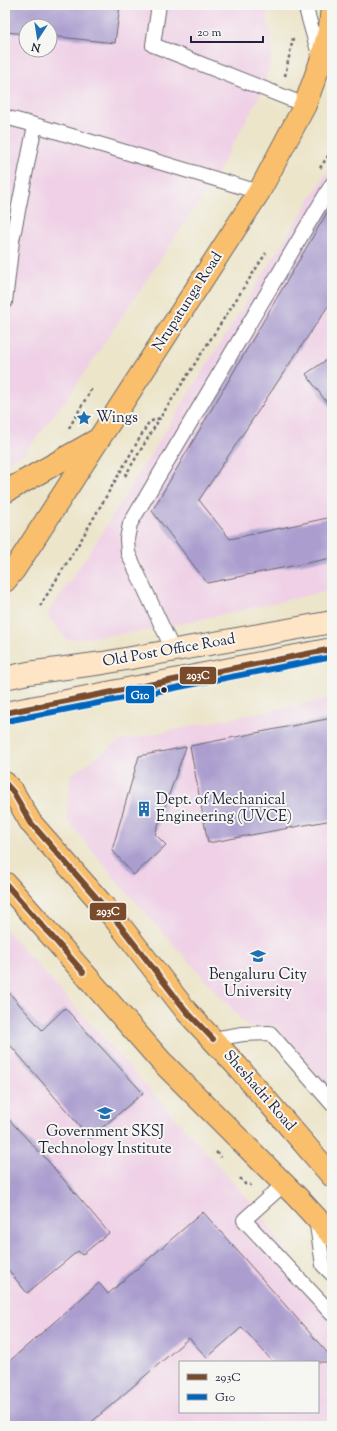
<svg xmlns="http://www.w3.org/2000/svg" width="337" height="1431" viewBox="0 0 337 1431" font-family="'Sorts Mill Goudy',serif">
<style>
.built{fill:#efd0e6;fill-rule:evenodd}
.building{fill:#ab9ecf}
.lines{fill:none;stroke-linecap:round;stroke-linejoin:round}
.lane-casing{stroke:#69666d;stroke-width:16}
.secondary-casing{stroke:#69666d;stroke-width:24}
.primary-casing{stroke:#69666d;stroke-width:24}
.path{stroke:#69666d;stroke-width:2.5;stroke-dasharray:3 3;stroke-linecap:butt}
.lane{stroke:#fff;stroke-width:14}
.secondary{stroke:#fde5c5;stroke-width:22}
.primary{stroke:#f9bf6d;stroke-width:22}
.bus-1-casing{stroke:#f6f6f2;stroke-width:9}
.bus-2-casing{stroke:#f6f6f2;stroke-width:9}
.bus-1{stroke:#7a4b2a;stroke-width:6}
.bus-2{stroke:#0065bd;stroke-width:6}
.bus-dot{fill:#22223b;stroke:#f6f6f2;stroke-width:1.5}
.labels{text-anchor:middle;dominant-baseline:central;stroke-width:4;stroke-linejoin:round;paint-order:stroke}
.street-label{font-size:15px;fill:#22223b;stroke:#f6f6f2}
.poi-label{font-size:15px;fill:#22223b;stroke:#f6f6f2;text-anchor:start}
.line-badge{stroke:#f6f6f2;stroke-width:1.5}
.badge-label{font-size:11px;text-anchor:middle;font-weight:bold;fill:#fff}
</style>
<rect width="100%" height="100%" fill="#f6f6f2"/>
<filter id="ink" filterUnits="userSpaceOnUse"><feTurbulence type="fractalNoise" baseFrequency=".025" numOctaves="2"/><feDisplacementMap in="SourceGraphic" scale="8" xChannelSelector="R" yChannelSelector="G"/><feConvolveMatrix kernelMatrix="1 2 1 2 8 2 1 2 1" color-interpolation-filters="sRGB"/></filter>
<filter id="wash" filterUnits="userSpaceOnUse"><feTurbulence type="fractalNoise" baseFrequency=".012" numOctaves="4" result="noise"/><feDisplacementMap in="SourceGraphic" scale="16" xChannelSelector="R" yChannelSelector="G"/><feGaussianBlur stdDeviation="0.9" result="paint"/><feColorMatrix in="noise" values="0 0 0 0 0 0 0 0 0 0 0 0 0 0 0 0 0 1.4 0 .05"/><feComposite in="paint" operator="in"/></filter>
<g filter="url(#wash)">
<rect width="100%" height="100%" fill="#ece5ca"/>
<!-- built -->
<g class="built">
<path d="M5,5H266L273,52L264,88L214,179L71,393L24,454L5,463ZM26,26H50V50H26Z"/>
<path d="M332,164V590L152,630L67,640L47,615L95,544Z"/>
<path d="M332,698V1092L274,1025L248,1027L121,886L66,818L71,775L119,741Z"/>
<path d="M5,929L259,1211L302,1274L332,1306V1426H5ZM180,1362H318V1412H180Z"/>
</g>
<g id="blocks">
<!-- building -->
<g class="building">
<path d="M5,5H120L115,43L50,36V26H26V34L5,32Z"/>
<path d="M332,204V300L199,500L230,539L332,517V558L207,583L152,511Z"/>
<path d="M332,356V410L306,374Z"/>
<path d="M332,718V820L208,843L190,746Z"/>
<path d="M186,747L155,834L166,845L134,875L112,850L139,756Z"/>
<path d="M5,988L42,1030L65,1008L143,1093L90,1138L5,1039Z"/>
<path d="M5,1115L41,1154H42L109,1233L82,1255L78,1251L27,1293L5,1266Z"/>
<path d="M203,1212L332,1358V1362H273L242,1327L207,1358L189,1338L87,1426H5V1365L99,1283L108,1294Z"/>
</g>
</g>
</g>
<g filter="url(#ink)">
<use href="#blocks" fill-opacity="0" stroke="#69666d" stroke-width="1"/>
<g class="lines">
<defs>
<g id="lane">
<path d="M159,5L153,45L305,105"/>
<path d="M305,5L320,58"/>
<path d="M5,117L35,125L259,192"/>
<path d="M5,302L12,241L35,125"/>
<path d="M173,650L128,553L127,539L130,524L332,184"/>
<path d="M213,1039L243,1034L270,1033L332,1104"/>
<path d="M284,1184L244,1220L332,1314"/>
<path d="M316,1219L323,1265L332,1274"/>
</g>
<g id="secondary">
<path d="M5,678L28,673L103,663L332,622"/>
<path d="M5,713L332,649"/>
</g>
<g id="primary">
<path d="M5,492L97,440"/>
<path d="M5,581L14,570L259,192L305,105L321,61L330,27L332,5"/>
<path d="M5,783L13,792L31,823L115,919L187,1012L238,1067L332,1176"/>
<path d="M5,883L160,1060L297,1197L332,1235"/>
</g>
</defs>
<!-- lane casing -->
<use href="#lane" class="lane-casing"/>
<!-- secondary casing -->
<use href="#secondary" class="secondary-casing"/>
<!-- primary casing -->
<use href="#primary" class="primary-casing"/>
<!-- path -->
<g class="path">
<path d="M285,76L293,38"/>
<path d="M320,168L332,150"/>
<path d="M69,428L92,388"/>
<path d="M125,476L160,418"/>
<path d="M40,606L81,540L149,422L160,418L266,253"/>
<path d="M216,1152L221,1157"/>
<path d="M240,1178L245,1184L251,1185"/>
</g>
<!-- lane -->
<use href="#lane" class="lane"/>
<!-- secondary -->
<use href="#secondary" class="secondary"/>
<!-- primary -->
<use href="#primary" class="primary"/>
<defs>
<g id="bus-1">
<path d="M5,713L332,649"/>
<path d="M5,783L13,792L31,823L115,919L187,1012L213,1039"/>
<path d="M5,883L83,972"/>
</g>
<path id="bus-2" d="M7,721L332,657"/>
</defs>
<!-- bus-1 casing -->
<use href="#bus-1" class="bus-1-casing"/>
<!-- bus-2 casing -->
<use href="#bus-2" class="bus-2-casing"/>
<!-- bus-1 -->
<use href="#bus-1" class="bus-1"/>
<!-- bus-2 -->
<use href="#bus-2" class="bus-2"/>
</g>
</g>
<!-- icons -->
<defs>
<symbol id="sight-bare" viewBox="-9 -9 18 18"><path d="M0-6L1.8-2.2L6-1.7L2.9 1.2L3.7 5.4L0 3.3L-3.7 5.4L-2.9 1.2L-6-1.7L-1.8-2.2Z" fill="#1f6fb2" stroke="#f6f6f2" stroke-width="2.5" paint-order="stroke"/></symbol>
<symbol id="building-bare" viewBox="-9 -9 18 18"><path d="M-4-6H4V6H1V3H-1V6H-4ZM-2.5-4.3h1.7v1.8h-1.7ZM.8-4.3h1.7v1.8H.8ZM-2.5-1h1.7V.8h-1.7ZM.8-1h1.7V.8H.8Z" fill="#1f6fb2" stroke="#f6f6f2" stroke-width="2.5" paint-order="stroke"/></symbol>
<symbol id="university-bare" viewBox="-9 -9 18 18"><path d="M0-5L7-2L0 1L-7-2ZM-4 1L0 2.5L4 1V4Q0 6-4 4Z" fill="#1f6fb2" stroke="#f6f6f2" stroke-width="2.5" paint-order="stroke"/></symbol>
</defs>
<g fill-rule="evenodd">
<use href="#sight-bare" x="73" y="407" width="22" height="22"/>
<use href="#building-bare" x="133" y="798" width="22" height="22"/>
<use href="#university-bare" x="247" y="945" width="22" height="22"/>
<use href="#university-bare" x="94" y="1102" width="22" height="22"/>
</g>
<!-- markers -->
<circle class="bus-dot" cx="164" cy="690" r="3.5"/>
<g class="labels">
<!-- street labels -->
<g class="street-label">
<text transform="translate(188 302) rotate(-57)">Nrupatunga Road</text>
<text transform="translate(169 651) rotate(-10)">Old Post Office Road</text>
<text transform="translate(259 1091) rotate(49)">Sheshadri Road</text>
</g>
<!-- poi labels -->
<g class="poi-label">
<text x="96" y="418">Wings</text>
<text x="156" y="800">Dept. of Mechanical<tspan x="156" dy="17">Engineering (UVCE)</tspan></text>
<text x="258" y="975" text-anchor="middle">Bengaluru City<tspan x="258" dy="17">University</tspan></text>
<text x="105" y="1132" text-anchor="middle">Government SKSJ<tspan x="105" dy="17">Technology Institute</tspan></text>
</g>
</g>
<g class="line-badge">
<rect x="179" y="666" width="38" height="19" rx="4" fill="#7a4b2a"/>
<rect x="125" y="685" width="30" height="19" rx="4" fill="#0065bd"/>
<rect x="89" y="902" width="38" height="19" rx="4" fill="#7a4b2a"/>
</g>
<g class="badge-label">
<text x="198" y="679">293C</text>
<text x="140" y="699">G10</text>
<text x="108" y="915">293C</text>
</g>
<!-- margin -->
<rect width="337" height="1431" fill="none" stroke="#f6f6f2" stroke-width="20"/>
<!-- legend -->
<rect x="179" y="1361" width="140" height="52" fill="#f6f6f2" stroke="#a1a1a9"/>
<rect x="187" y="1374" width="20" height="6" fill="#7a4b2a" stroke="#a1a1a9"/>
<text x="215" y="1381" font-size="12" fill="#22223b">293C</text>
<rect x="187" y="1394" width="20" height="6" fill="#0065bd" stroke="#a1a1a9"/>
<text x="215" y="1401" font-size="12" fill="#22223b">G10</text>
<!-- north arrow -->
<g transform="translate(38 38) rotate(192)"><circle r="19" fill="#f6f6f2" stroke="#a1a1a9"/>
<path d="M0-3L7 15L0 10L-7 15Z" fill="#1f6fb2"/>
<text y="-6" font-size="11" font-weight="bold" text-anchor="middle" fill="#22223b">N</text>
</g>
<!-- scale -->
<path d="M191 36v6h72v-6" fill="none" stroke="#22223b" stroke-width="2"/>
<text x="197" y="36" font-size="12" fill="#22223b" stroke="#f6f6f2" stroke-width="3" paint-order="stroke">20 m</text>
</svg>
